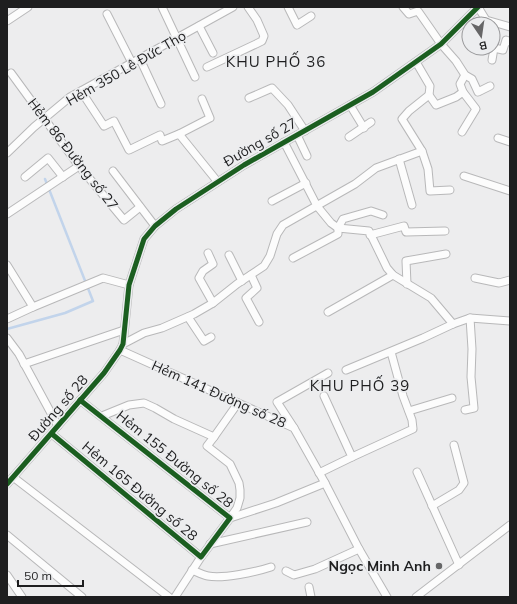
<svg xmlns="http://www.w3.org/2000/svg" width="517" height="604" viewBox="0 0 517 604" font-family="Mulish,sans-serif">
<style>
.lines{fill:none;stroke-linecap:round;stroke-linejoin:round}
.stream{stroke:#c2d4eb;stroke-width:2.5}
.street-casing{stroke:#b8b8b9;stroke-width:9}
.street{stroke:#fcfcfc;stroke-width:7}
.cycleway-casing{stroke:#ecedef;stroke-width:8}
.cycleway{stroke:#1b5e20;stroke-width:5}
.poi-dot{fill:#666667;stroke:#ecedef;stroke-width:1.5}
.labels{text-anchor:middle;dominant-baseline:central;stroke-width:3.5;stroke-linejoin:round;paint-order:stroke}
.street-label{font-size:14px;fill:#1e1e1f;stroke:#ecedef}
.poi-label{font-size:14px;font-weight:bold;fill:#1e1e1f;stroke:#ecedef;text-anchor:end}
.neighbourhood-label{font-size:15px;letter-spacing:1px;fill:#1e1e1f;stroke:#ecedef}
</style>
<rect width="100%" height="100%" fill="#ededee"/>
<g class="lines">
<!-- stream -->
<path class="stream" d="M7,329L65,313L93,301L45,179"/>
<defs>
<g id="street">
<path d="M162,7L195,77"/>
<path d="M288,7L297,25L311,16"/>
<path d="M403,7L409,14L418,11L441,44L456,61L465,75L472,79L478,92L490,86"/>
<path d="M478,7L486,20L510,27"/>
<path d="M107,14L132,63"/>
<path d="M7,21L28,7"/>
<path d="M199,26L213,53"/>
<path d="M494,48L503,50L506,40L510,42"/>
<path d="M140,59L161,104"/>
<path d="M492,60L494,48L493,24"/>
<path d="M416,62L430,86L429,95L436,105L456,97L463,92L476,109L462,132"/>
<path d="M207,67L256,44L262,41L264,36L257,20L248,7"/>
<path d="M11,73L79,166L124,220L140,207"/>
<path d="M81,91L104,126L114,121L129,150L160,135L162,141L179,134L217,181"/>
<path d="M463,92L460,84L465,75"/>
<path d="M429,95L409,111L402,119L422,151L428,169L430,191L450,190"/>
<path d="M249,98L272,88L288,105L305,131"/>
<path d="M350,105L364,128"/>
<path d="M179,134L210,118L202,99"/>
<path d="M297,135L307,156"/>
<path d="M349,137L371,122"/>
<path d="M498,138L510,142"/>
<path d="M284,142L317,206L331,223L338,228L369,231L387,268L393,275L431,298L453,324"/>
<path d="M7,153L34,127L70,97L233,7"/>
<path d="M399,159L412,205"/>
<path d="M113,171L155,226"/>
<path d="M464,176L510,191"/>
<path d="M25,177L48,158L63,177"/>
<path d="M272,201L306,183"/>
<path d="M7,214L79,166"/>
<path d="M370,235L404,226L406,232L445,231"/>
<path d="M208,253L213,264L203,271L199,278L213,303"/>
<path d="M229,255L242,281"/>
<path d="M293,258L338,234V228L343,219L371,211L383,215"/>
<path d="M7,265L33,307"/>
<path d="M251,275L257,288L246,298L259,322"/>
<path d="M475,278L499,283L510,280"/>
<path d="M407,284L406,261L446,254"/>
<path d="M328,312L393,275"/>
<path d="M188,317L204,341L211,337"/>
<path d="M7,319L33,307L103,278L129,285"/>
<path d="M7,338L19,354L58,426"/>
<path d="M123,344L144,333L162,328L194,314L213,303L237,284L264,266L270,256L277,234L283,225L355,184L376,168L422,151"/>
<path d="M120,350L294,428L325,483L359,549L387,597"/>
<path d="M24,364L124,330"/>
<path d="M346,370L423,338L453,324L470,318L510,321"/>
<path d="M465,410L474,408L471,377L472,349L470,318"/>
<path d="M409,411L452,398"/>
<path d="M102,416L129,405L144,403L155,408L174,419L214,437L207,446L230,464L239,483L240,490V498L237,508L230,518"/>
<path d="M294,428L277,402L328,373"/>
<path d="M52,434L201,557L230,518L80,400"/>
<path d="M214,437L238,403"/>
<path d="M352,457L413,429L412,420L403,396L391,352"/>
<path d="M417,472L459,565"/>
<path d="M319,473L352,457L324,396"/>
<path d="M13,477L169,597"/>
<path d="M7,484L104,373L120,350L123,344L129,285L144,239L155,226L176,209L244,165L373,92L441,44L478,7"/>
<path d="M432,506L459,490L464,483L454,445"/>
<path d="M230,518L276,503L325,483"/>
<path d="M7,535L82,597"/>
<path d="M210,544L307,522"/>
<path d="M192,570C197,572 203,575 208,576C223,579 256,572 271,567"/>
<path d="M286,571L294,575L315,569L359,549"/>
<path d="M7,575L22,597"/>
<path d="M309,587L311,597"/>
<path d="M175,597L201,557"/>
<path d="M416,597L510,525"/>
</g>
</defs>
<!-- street casing -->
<use href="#street" class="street-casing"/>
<!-- street -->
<use href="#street" class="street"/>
<defs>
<g id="cycleway">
<path d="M52,434L201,557L230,518L80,400"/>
<path d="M7,484L104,373L120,350L123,344L129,285L144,239L155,226L176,209L244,165L373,92L441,44L478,7"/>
</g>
</defs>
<!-- cycleway casing -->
<use href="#cycleway" class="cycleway-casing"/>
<!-- cycleway -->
<use href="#cycleway" class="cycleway"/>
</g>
<!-- markers -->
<circle class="poi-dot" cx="439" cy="566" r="4"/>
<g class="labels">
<!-- street labels -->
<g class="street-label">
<text transform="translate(126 68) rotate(-30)">Hẻm 350 Lê Đức Thọ</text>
<text transform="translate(260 142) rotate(-30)">Đường số 27</text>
<text transform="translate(73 154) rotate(52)">Hẻm 86 Đường số 27</text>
<text transform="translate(219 394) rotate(24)">Hẻm 141 Đường số 28</text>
<text transform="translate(58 408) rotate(-49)">Đường số 28</text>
<text transform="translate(175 459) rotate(39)">Hẻm 155 Đường số 28</text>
<text transform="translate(140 491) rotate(40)">Hẻm 165 Đường số 28</text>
</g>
<!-- poi labels -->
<g class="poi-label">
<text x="431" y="566">Ngọc Minh Anh</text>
</g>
<!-- neighbourhood labels -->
<g class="neighbourhood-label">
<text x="276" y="61">KHU PHỐ 36</text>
<text x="360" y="385">KHU PHỐ 39</text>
</g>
</g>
<!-- border -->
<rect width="517" height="604" fill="none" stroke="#1e1e1f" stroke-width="16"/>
<!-- north arrow -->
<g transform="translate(481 36) rotate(167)"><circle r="19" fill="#ecedef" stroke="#9a9a9c"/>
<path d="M0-3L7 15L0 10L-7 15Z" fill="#666667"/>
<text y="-6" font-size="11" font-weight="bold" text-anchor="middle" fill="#1e1e1f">B</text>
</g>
<!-- scale -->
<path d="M18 580v6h65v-6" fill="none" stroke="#1e1e1f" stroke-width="2"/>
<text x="24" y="580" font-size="12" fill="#1e1e1f" stroke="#ecedef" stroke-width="3" paint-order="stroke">50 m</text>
</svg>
